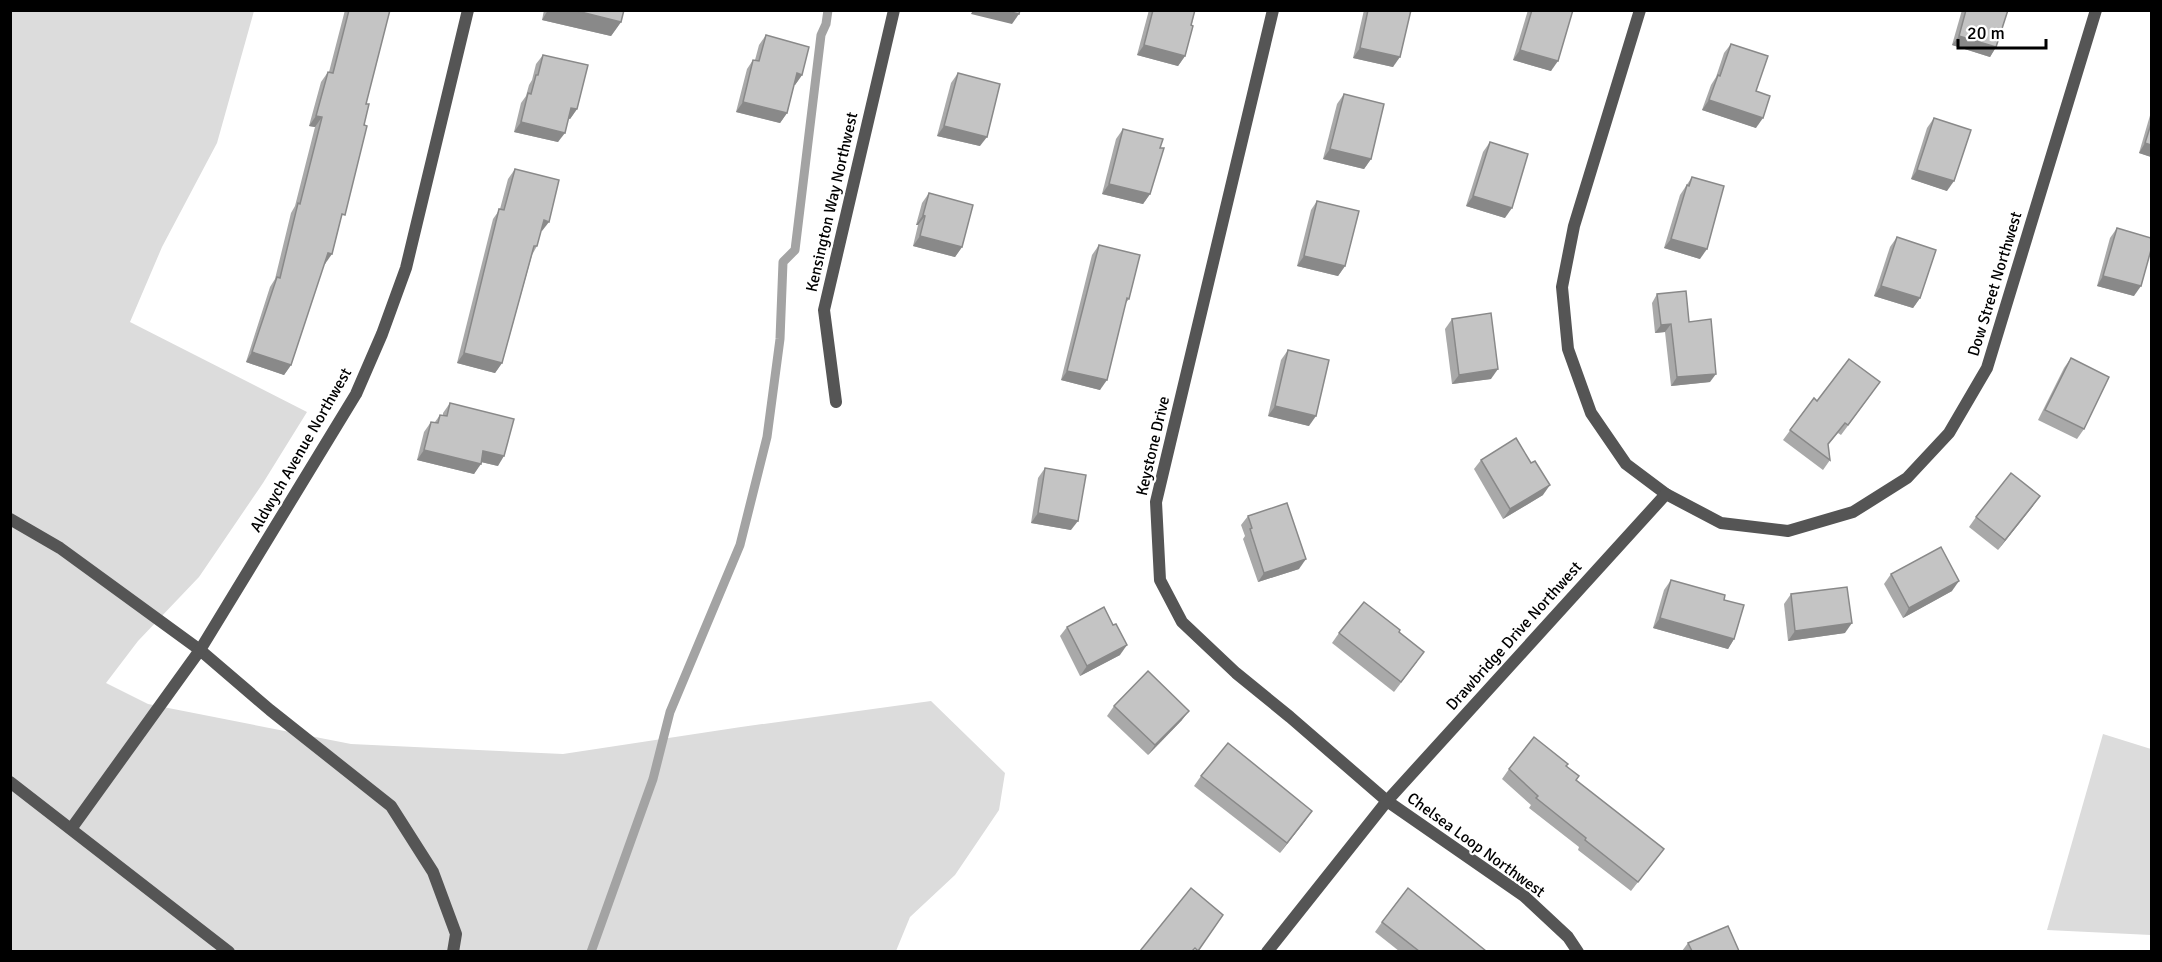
<svg xmlns="http://www.w3.org/2000/svg" width="2162" height="962" viewBox="0 0 2162 962" font-family="Signika,sans-serif">
<style>
.green{fill:#dcdcdc}
.lines{fill:none;stroke-linecap:round;stroke-linejoin:round}
.stream{stroke:#a3a3a3;stroke-width:9}
.street{stroke:#555;stroke-width:12}
.wall{fill:#a9a9a9}
.shaded-wall{fill:#898989}
.building{fill:#c4c4c4;stroke:#898989;stroke-width:1.5}
.labels{text-anchor:middle;dominant-baseline:central;stroke-width:4.5;stroke-linejoin:round;paint-order:stroke}
.street-label{font-size:16px;fill:#000;stroke:#fff}
</style>
<rect width="100%" height="100%" fill="#fff"/>
<!-- green -->
<g class="green">
<path d="M10,11H254L217,143L162,247L130,322L307,412L263,483L199,577L138,641L106,683L148,704L351,744L563,754L741,727L931,701L1005,773L999,810L955,875L910,917L896,951H11Z"/>
<path d="M2103,734L2151,749V935L2047,930Z"/>
</g>
<g class="lines">
<!-- stream -->
<path class="stream" d="M591,952L653,779L670,712L740,545L767,437L780,339L783,262L795,250L821,35L826,24L828,10"/>
<!-- street -->
<g class="street">
<path d="M1273,10L1156,502L1160,580L1182,622L1236,673L1290,717L1387,801L1524,896L1568,937L1578,952"/>
<path d="M1640,10L1574,226L1562,287L1568,349L1591,413L1626,464L1666,494L1721,523L1788,531L1853,512L1907,478L1949,433L1987,368L2096,10"/>
<path d="M836,402L824,310L894,10"/>
<path d="M10,519L60,548L200,650L270,710L391,806L433,872L456,934L453,952"/>
<path d="M10,782L229,952"/>
<path d="M71,829L200,650L356,394L382,334L406,268L468,10"/>
<path d="M1267,952L1387,801L1666,494"/>
</g>
</g>
<!-- wall -->
<g class="wall">
<path d="M345,10H390L366,104L340,222L325,264H324L291,365L284,375L246,362L270,287L275,279L291,213L295,206L315,127L309,126L321,82L328,72H329Z"/>
<path d="M544,10H624L621,22L611,36L542,20Z"/>
<path d="M1149,10H1195L1185,56L1178,66L1137,55Z"/>
<path d="M1364,10H1411L1393,67L1353,58Z"/>
<path d="M1528,10H1573L1551,71L1513,60Z"/>
<path d="M1962,10H2008L1996,47L1990,57L1952,45Z"/>
<path d="M766,35L802,75L795,85L794,84L787,113L780,123L736,112L747,69L753,60H755L759,45Z"/>
<path d="M1731,44L1756,91V128L1702,110L1711,85L1716,77L1724,53Z"/>
<path d="M543,55L577,109L570,119L568,118L558,142L514,132L521,103L526,96L529,85L532,80L536,64Z"/>
<path d="M958,73L980,146L937,136L951,83Z"/>
<path d="M1344,94L1371,159L1364,169L1323,159L1337,104Z"/>
<path d="M2151,112V157L2139,153Z"/>
<path d="M1934,118L1947,191L1911,179L1927,128Z"/>
<path d="M1123,129L1150,194L1143,204L1102,194L1116,139Z"/>
<path d="M1490,142L1505,218L1466,206L1483,152Z"/>
<path d="M515,169L542,231H541L537,246L532,255L502,363L495,373L457,363L493,219L500,209L508,179Z"/>
<path d="M1692,177L1700,259L1664,248L1680,195Z"/>
<path d="M929,193L962,247L955,257L913,246L918,225H916L922,203Z"/>
<path d="M1317,201L1345,266L1338,276L1297,266L1311,210Z"/>
<path d="M2117,228L2134,296L2097,286L2110,238Z"/>
<path d="M1897,237L1920,298L1913,308L1874,296L1890,247Z"/>
<path d="M1099,245L1129,299L1125,304L1100,390L1061,380L1092,255Z"/>
<path d="M1657,294L1689,322L1710,382L1671,386L1665,332L1655,333L1652,303Z"/>
<path d="M1452,319L1491,379L1452,384L1445,329Z"/>
<path d="M1288,350L1309,426L1268,416L1281,360Z"/>
<path d="M2071,358L2084,429L2077,439L2038,420L2064,368Z"/>
<path d="M1873,392L1841,435L1838,433L1828,445L1830,460L1823,470L1783,440L1814,398L1817,401Z"/>
<path d="M450,403L498,466L481,462L474,474L417,460L424,432L431,422H435L440,415H443V413Z"/>
<path d="M1481,460L1543,495L1503,519L1474,469Z"/>
<path d="M1045,468L1071,530L1031,523L1038,478Z"/>
<path d="M2033,506L1998,550L1969,527L1976,517Z"/>
<path d="M1248,516L1299,569L1258,582L1243,539L1245,536L1241,525Z"/>
<path d="M1891,574L1952,591L1903,618L1884,584Z"/>
<path d="M1671,580L1724,600L1734,639L1728,649L1653,628L1664,590Z"/>
<path d="M1791,594L1845,633L1788,641L1784,604Z"/>
<path d="M1067,627L1120,655L1080,676L1060,636Z"/>
<path d="M1399,632L1417,662L1394,692L1332,643L1339,633Z"/>
<path d="M1114,706L1182,720L1148,755L1107,716Z"/>
<path d="M1567,766L1576,780L1664,849L1631,891L1578,850L1579,847L1529,808L1531,805L1502,779L1509,769Z"/>
<path d="M1201,776L1305,821L1280,853L1194,786Z"/>
<path d="M1382,922L1486,951H1399L1375,932Z"/>
<path d="M1688,943L1739,951H1682Z"/>
</g>
<!-- shaded-wall -->
<g class="shaded-wall">
<path d="M548,10H573L621,22L611,36L542,20Z"/>
<path d="M973,10H1003L1019,14L1012,24L971,14Z"/>
<path d="M1959,36L1996,47L1990,57L1952,45Z"/>
<path d="M1144,45L1185,56L1178,66L1137,55Z"/>
<path d="M1360,48L1400,57L1393,67L1353,58Z"/>
<path d="M1520,50L1558,61L1551,71L1513,60Z"/>
<path d="M797,73L802,75L795,85L790,83Z"/>
<path d="M1709,100L1763,118L1756,128L1702,110Z"/>
<path d="M743,102L787,113L780,123L736,112Z"/>
<path d="M571,108L577,109L570,119L564,117Z"/>
<path d="M316,116L322,117L315,127L309,126Z"/>
<path d="M521,122L565,133L558,142L514,132Z"/>
<path d="M944,126L987,137L980,146L937,136Z"/>
<path d="M2145,143L2151,145V157L2139,153Z"/>
<path d="M1330,149L1371,159L1364,169L1323,159Z"/>
<path d="M1917,170L1954,181L1947,191L1911,179Z"/>
<path d="M1109,184L1150,194L1143,204L1102,194Z"/>
<path d="M1473,196L1512,208L1505,218L1466,206Z"/>
<path d="M923,215L925,216L918,225H916Z"/>
<path d="M544,220L549,222L542,231L537,230Z"/>
<path d="M920,236L962,247L955,257L913,246Z"/>
<path d="M1671,239L1707,249L1700,259L1664,248Z"/>
<path d="M328,253L332,254L325,264L321,263Z"/>
<path d="M1304,256L1345,266L1338,276L1297,266Z"/>
<path d="M2103,276L2141,286L2134,296L2097,286Z"/>
<path d="M1881,286L1920,298L1913,308L1874,296Z"/>
<path d="M1671,324L1665,332L1655,333L1661,325Z"/>
<path d="M252,352L291,365L284,375L246,362Z"/>
<path d="M464,353L502,363L495,373L457,363Z"/>
<path d="M1498,369L1491,379L1452,384L1459,375Z"/>
<path d="M1067,371L1107,380L1100,390L1061,380Z"/>
<path d="M1716,374L1710,382L1671,386L1677,377Z"/>
<path d="M1275,406L1316,416L1309,426L1268,416Z"/>
<path d="M424,450L481,464L474,474L417,460Z"/>
<path d="M483,451L504,456L498,466L477,461Z"/>
<path d="M1550,485L1543,495L1503,519L1510,509Z"/>
<path d="M2040,496L2033,506L1998,550L2005,540Z"/>
<path d="M1038,513L1078,521L1071,530L1031,523Z"/>
<path d="M1306,559L1299,569L1258,582L1264,573Z"/>
<path d="M1959,581L1952,591L1903,618L1909,608Z"/>
<path d="M1660,618L1734,639L1728,649L1653,628Z"/>
<path d="M1852,623L1845,633L1788,641L1795,631Z"/>
<path d="M1127,645L1120,655L1080,676L1087,666Z"/>
<path d="M1189,711L1182,720L1148,755L1155,745Z"/>
<path d="M1312,811L1305,821L1280,853L1287,843Z"/>
</g>
<!-- building -->
<g class="building">
<path d="M349,10H390L366,104H369L364,125L367,126L345,215L342,214L332,254L328,253L291,365L252,352L277,277L280,278L298,203L300,204L322,117L316,116L328,72L333,73Z"/>
<path d="M573,10H624L621,22Z"/>
<path d="M1003,10H1020L1019,14Z"/>
<path d="M1153,10H1195L1191,25L1193,26L1185,56L1144,45Z"/>
<path d="M1368,10H1411L1400,57L1360,48Z"/>
<path d="M1532,10H1573L1558,61L1520,50Z"/>
<path d="M1966,10H2008L1996,47L1959,36Z"/>
<path d="M766,35L809,47L802,75L797,73L787,113L743,102L753,60L759,61Z"/>
<path d="M1731,44L1768,56L1756,91L1770,96L1763,118L1709,100L1718,75L1720,76Z"/>
<path d="M543,55L588,65L577,109L571,108L565,133L521,122L528,93L531,94L536,75H538Z"/>
<path d="M958,73L1000,84L987,137L944,126Z"/>
<path d="M1344,94L1384,104L1371,159L1330,149Z"/>
<path d="M1934,118L1971,130L1954,181L1917,170Z"/>
<path d="M2151,124V145L2145,143Z"/>
<path d="M1123,129L1163,139L1160,148H1164L1150,194L1109,184Z"/>
<path d="M1490,142L1528,154L1512,208L1473,196Z"/>
<path d="M515,169L559,180L549,222L544,220L537,246H534L502,363L464,353L499,209L504,210Z"/>
<path d="M1692,177L1724,186L1707,249L1671,239L1687,185L1689,186Z"/>
<path d="M929,193L973,205L962,247L920,236L925,216L923,215Z"/>
<path d="M1317,201L1359,211L1345,266L1304,256Z"/>
<path d="M2117,228L2151,238V250L2141,286L2103,276Z"/>
<path d="M1897,237L1936,250L1920,298L1881,286Z"/>
<path d="M1099,245L1140,255L1129,299L1127,298L1107,380L1067,371Z"/>
<path d="M1686,291L1689,322L1711,319L1716,374L1677,377L1671,324L1661,325L1657,294Z"/>
<path d="M1491,313L1498,369L1459,375L1452,319Z"/>
<path d="M1288,350L1329,360L1316,416L1275,406Z"/>
<path d="M2071,358L2109,377L2084,429L2045,410Z"/>
<path d="M1849,359L1880,382L1848,425L1845,423L1828,444L1830,460L1790,430L1814,398L1817,401Z"/>
<path d="M450,403L514,419L504,456L483,451L481,464L424,450L431,422L438,423L440,415L447,416Z"/>
<path d="M1516,438L1531,463L1535,461L1550,485L1510,509L1481,460Z"/>
<path d="M1045,468L1086,475L1078,521L1038,513Z"/>
<path d="M2011,473L2040,496L2005,540L1976,517Z"/>
<path d="M1287,503L1306,559L1264,573L1250,529L1252,528L1248,516Z"/>
<path d="M1941,547L1959,581L1909,608L1891,574Z"/>
<path d="M1671,580L1725,595L1724,600L1744,605L1734,639L1660,618Z"/>
<path d="M1847,587L1852,623L1795,631L1791,594Z"/>
<path d="M1364,602L1400,630L1399,632L1424,652L1401,682L1339,633Z"/>
<path d="M1104,607L1113,625L1116,624L1127,645L1087,666L1067,627Z"/>
<path d="M1148,671L1189,711L1155,745L1114,706Z"/>
<path d="M1534,737L1568,764L1566,766L1579,776L1576,780L1664,849L1638,882L1585,840L1586,838L1536,798L1538,796L1509,769Z"/>
<path d="M1228,743L1312,811L1287,843L1201,776Z"/>
<path d="M1191,888L1223,915L1198,951L1195,948L1192,951H1140Z"/>
<path d="M1408,888L1486,951H1419L1382,922Z"/>
<path d="M1728,926L1739,951H1692L1688,943Z"/>
</g>
<g class="labels">
<!-- street labels -->
<g class="street-label">
<text transform="translate(832 202) rotate(-77)">Kensington Way Northwest</text>
<text transform="translate(1995 284) rotate(-73)">Dow Street Northwest</text>
<text transform="translate(1153 446) rotate(-77)">Keystone Drive</text>
<text transform="translate(301 450) rotate(-60)">Aldwych Avenue Northwest</text>
<text transform="translate(1514 636) rotate(-48)">Drawbridge Drive Northwest</text>
<text transform="translate(1476 845) rotate(36)">Chelsea Loop Northwest</text>
</g>
</g>
<!-- border -->
<rect width="2162" height="962" fill="none" stroke="#000000" stroke-width="24"/>
<!-- scale -->
<path d="M1958 39v9h88v-9" fill="none" stroke="#000000" stroke-width="3"/>
<text x="1967" y="39" font-size="18" fill="#000000" stroke="#ffffff" stroke-width="4.5" paint-order="stroke">20 m</text>
</svg>
